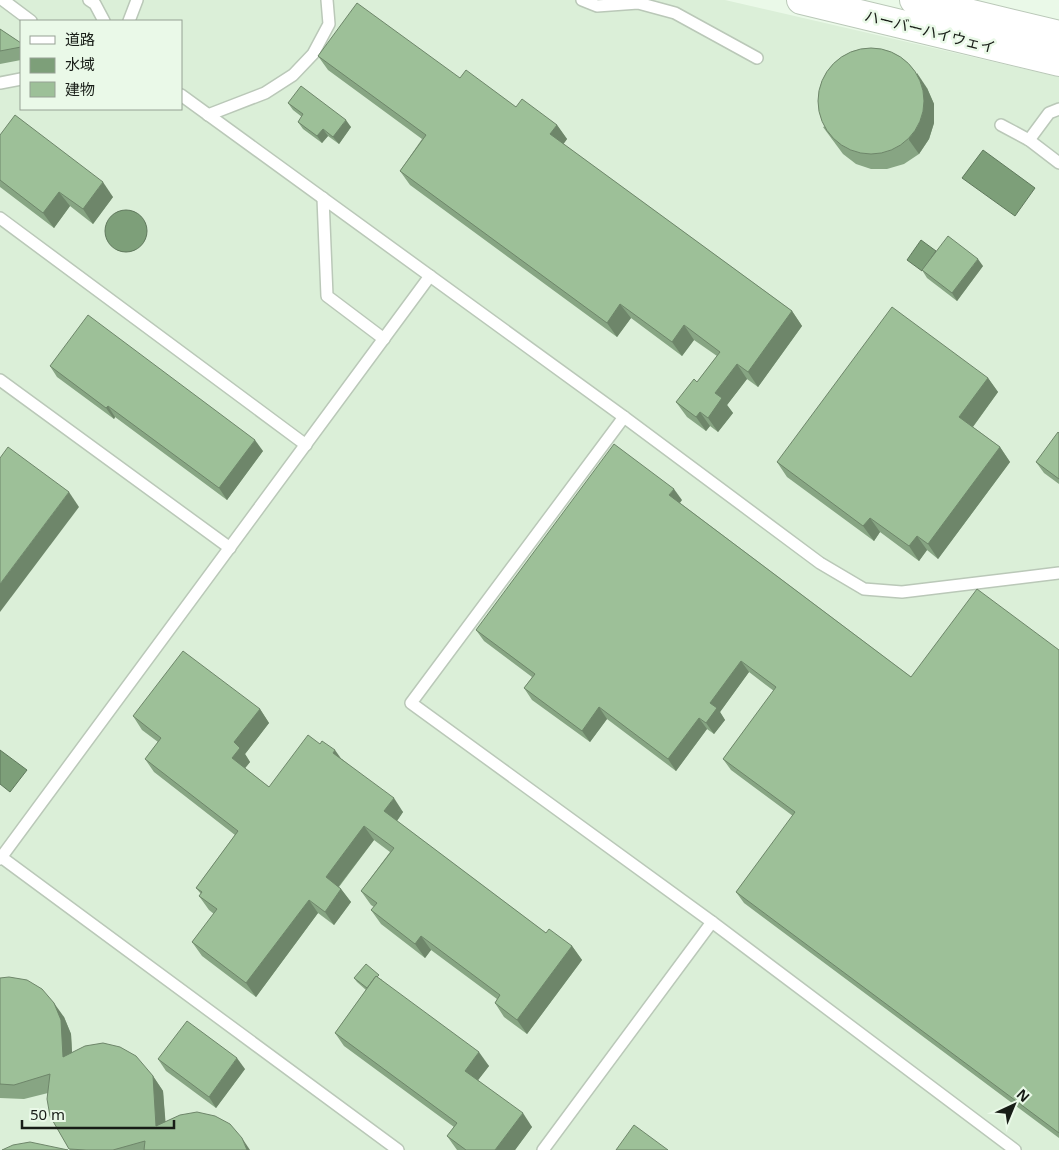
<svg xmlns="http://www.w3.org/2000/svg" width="1059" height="1150" viewBox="0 0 1059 1150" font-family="'Noto Sans','Noto Sans JP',sans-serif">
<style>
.built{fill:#dbefd8;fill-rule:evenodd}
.water{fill:#7d9f79;stroke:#5f785c}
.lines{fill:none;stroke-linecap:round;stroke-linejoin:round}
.service-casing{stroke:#bac8b8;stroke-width:14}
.tertiary-casing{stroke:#bac8b8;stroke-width:30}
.service{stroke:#fff;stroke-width:11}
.tertiary{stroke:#fff;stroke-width:28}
.wall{fill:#87a583}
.shaded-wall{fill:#6e866a}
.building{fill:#9dc098;stroke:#6e866a}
.labels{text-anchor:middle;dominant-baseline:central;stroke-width:5;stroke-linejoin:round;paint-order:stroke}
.street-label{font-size:15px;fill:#181d17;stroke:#eaf9e8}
</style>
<rect width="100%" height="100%" fill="#eaf9e8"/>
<!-- built -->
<path class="built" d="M0,0H725L1059,77V1150H0ZM21,21H181V109H21Z"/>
<!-- water -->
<g class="water">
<path d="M983,150L1035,188L1015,216L962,178Z"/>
<circle cx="126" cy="231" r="21"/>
<path d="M921,240L936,251L922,271L907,260Z"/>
<path d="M0,750L27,770L10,792L0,784Z"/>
</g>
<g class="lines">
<defs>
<g id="service">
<path d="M3,0L31,21"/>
<path d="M89,0L95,4L104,21"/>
<path d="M582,0L597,6L638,3L675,13L757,58"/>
<path d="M129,21L137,0"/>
<path d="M0,83L21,79"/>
<path d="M181,95L624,417L820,563L864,589L902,592L1059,573"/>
<path d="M208,115L265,93L293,75L313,54L329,24L327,0"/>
<path d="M1001,125L1029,140L1059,163"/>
<path d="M1029,140L1049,113L1059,109"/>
<path d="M323,198L327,296L384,339"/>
<path d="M0,218L306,445"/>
<path d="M0,380L230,548"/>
<path d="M624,417L411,703L712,922L1015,1150"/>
<path d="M1,857L398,1150"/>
<path d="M0,859L430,276"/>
<path d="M543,1150L712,922"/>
</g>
<g id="tertiary">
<path d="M801,0L1059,62"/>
<path d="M914,0L1059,35"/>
</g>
</defs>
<!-- service casing -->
<use href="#service" class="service-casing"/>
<!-- tertiary casing -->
<use href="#tertiary" class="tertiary-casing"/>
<!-- service -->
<use href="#service" class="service"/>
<!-- tertiary -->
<use href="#tertiary" class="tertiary"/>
</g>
<!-- wall -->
<g class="wall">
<path d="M0,29L21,43V60L0,64Z"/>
<path d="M318,56L460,78L516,107L557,125L567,139L563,144L792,311L802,326L758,387L747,379L727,405L733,413L718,432L710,426L706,431L687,417L676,402L697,382L717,356L694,340L682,356L631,318L617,337L410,185L400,171L422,139L328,70Z"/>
<path d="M927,88L934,104V123L929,139L919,154L904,164L887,169H871L856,164L843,154L823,127Z"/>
<path d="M288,103L351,127L339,144L328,136L322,143L303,129L298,122L302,117L293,110Z"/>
<path d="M0,135L113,197L93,224L70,206L54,228L0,187Z"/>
<path d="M983,266L957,301L927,278L922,270Z"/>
<path d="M50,366L263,451L227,500L115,417L114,419L57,377Z"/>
<path d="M988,378L998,392L973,427L1000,447L1010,462L938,559L927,550L919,561L880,532L874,541L787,477L777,462Z"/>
<path d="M1059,433V484L1044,473L1036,462Z"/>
<path d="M682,500L680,503L911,677L1059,650V1138L744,903L736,892L793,816L731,770L723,759L774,691L749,672L720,712L725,720L714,734L707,729L676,771L607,719L590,742L532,700L524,688L532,677L484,641L476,630Z"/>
<path d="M260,709L269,723L245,754L250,762L245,768L269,787L342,759L403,812L397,821L546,933L572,946L582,960L527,1034L504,1017L495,1003L497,999L431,950L425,958L381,924L371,910L374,907L371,905L361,891L390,852L374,840L339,887L341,889L351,902L334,925L318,913L256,997L202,956L192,942L214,914L209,910L199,896L201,894L196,888L235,835L154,772L145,759L158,742L142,730L133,716Z"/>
<path d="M0,978L64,1017L71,1034L72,1052L153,1076L163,1091L165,1121L250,1150H70L50,1116L48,1093L24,1099L0,1098Z"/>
<path d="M354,978L382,979L381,980L489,1066L478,1080L532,1127L515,1150H457L447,1136L454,1127L344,1046L335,1033L366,990L357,982Z"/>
<path d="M158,1059L245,1069L216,1108L166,1071Z"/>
</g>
<!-- shaded-wall -->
<g class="shaded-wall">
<path d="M917,73L927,88L934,104V123L929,139L919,154L909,140Z"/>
<path d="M346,120L351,127L339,144L333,137Z"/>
<path d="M557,125L567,139L560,149L550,134Z"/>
<path d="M323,129L328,136L322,143L317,136Z"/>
<path d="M103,182L113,197L93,224L83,209Z"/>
<path d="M59,192L70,206L54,228L43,213Z"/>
<path d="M978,259L983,266L957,301L952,293Z"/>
<path d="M620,304L631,318L617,337L607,323Z"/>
<path d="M792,311L802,326L758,387L748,372Z"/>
<path d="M684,325L694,340L682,356L672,342Z"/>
<path d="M737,364L747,379L727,405L733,413L718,432L708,418L715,393Z"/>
<path d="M988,378L998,392L969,432L959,417Z"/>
<path d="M108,406L115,417L114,419L106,408Z"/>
<path d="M700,412L710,426L706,431L696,417Z"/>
<path d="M255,440L263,451L227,500L219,488Z"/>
<path d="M1000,447L1010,462L938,559L928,544Z"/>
<path d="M674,489L682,500L677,506L669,495Z"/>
<path d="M69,492L79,507L0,612V584Z"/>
<path d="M870,518L880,532L874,541L863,526Z"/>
<path d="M917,536L927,550L919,561L909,546Z"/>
<path d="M741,661L749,672L720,712L725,720L714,734L706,723L710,703Z"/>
<path d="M599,707L607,719L590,742L582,731Z"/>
<path d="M260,709L269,723L245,754L250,762L242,772L232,758L234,742Z"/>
<path d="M699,718L707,729L676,771L668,759Z"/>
<path d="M335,750L345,764L333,753Z"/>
<path d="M394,798L403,812L394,825L384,811Z"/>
<path d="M364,826L374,840L335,891L326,877Z"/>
<path d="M341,889L351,902L334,925L325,912Z"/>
<path d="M309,900L318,913L256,997L246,983Z"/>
<path d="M421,936L431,950L425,958L415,944Z"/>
<path d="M572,946L582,960L527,1034L517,1020Z"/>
<path d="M54,1003L64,1017L71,1034L73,1071L63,1057Z"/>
<path d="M479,1052L489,1066L475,1084L465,1071Z"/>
<path d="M237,1058L245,1069L216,1108L209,1097Z"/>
<path d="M153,1076L163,1091L167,1140L156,1126Z"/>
<path d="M523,1113L532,1127L515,1150H495Z"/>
<path d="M242,1138L250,1150H247Z"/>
</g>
<!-- building -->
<g class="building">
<path d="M357,3L460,78L466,70L516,107L522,99L557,125L550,134L792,311L748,372L737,364L715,393L722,398L708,418L700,412L696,417L676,402L694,379L697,382L720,352L684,325L672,342L620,304L607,323L400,171L426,135L318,56Z"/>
<path d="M0,29L21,43V47L0,51Z"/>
<circle cx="871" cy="101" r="53"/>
<path d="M301,86L346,120L333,137L323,129L317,136L298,122L303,114L288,103Z"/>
<path d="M15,115L103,182L83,209L59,192L43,213L0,180V135Z"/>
<path d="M948,236L978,259L952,293L922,270Z"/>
<path d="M892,307L988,378L959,417L1000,447L928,544L917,536L909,546L870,518L863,526L777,462Z"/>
<path d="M88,315L255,440L219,488L108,406L106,408L50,366Z"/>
<path d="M1058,432L1059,433V479L1036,462Z"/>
<path d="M614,444L674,489L669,495L911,677L977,589L1059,650V1133L736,892L795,812L723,759L776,687L741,661L710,703L717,708L706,723L699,718L668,759L599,707L582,731L524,688L535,674L476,630Z"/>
<path d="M8,447L69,492L0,584V458Z"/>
<path d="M183,651L260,709L234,742L240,748L232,758L269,787L308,735L320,744L322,741L335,750L333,753L394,798L384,811L546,933L549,929L572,946L517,1020L495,1003L500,995L421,936L415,944L371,910L377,903L361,891L394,848L364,826L326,877L341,889L325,912L309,900L246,983L192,942L217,909L199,896L202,892L196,888L238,831L145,759L161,738L133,716Z"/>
<path d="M366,964L379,975L377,977L376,976L367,988L354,978Z"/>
<path d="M376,976L479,1052L465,1071L523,1113L495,1150H466L447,1136L457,1123L335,1033Z"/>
<path d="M9,977L27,980L42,989L54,1003L61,1020L63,1057L85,1046L103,1043L120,1047L136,1056L153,1076L156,1126L180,1115L197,1112L215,1116L230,1124L242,1138L247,1150H144L145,1141L113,1150H86L69,1149L50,1116L47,1099L50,1074L14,1085L0,1084V978Z"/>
<path d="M187,1021L237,1058L209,1097L158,1059Z"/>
<path d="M634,1125L668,1150H616Z"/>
<path d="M30,1142L68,1150H2L13,1145Z"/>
</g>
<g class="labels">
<!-- street labels -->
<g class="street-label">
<text transform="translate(930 31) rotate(14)">ハーバーハイウェイ</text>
</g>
</g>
<!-- legend -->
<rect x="20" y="20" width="162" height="90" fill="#eaf9e8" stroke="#96a194"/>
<rect x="30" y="36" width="25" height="8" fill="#ffffff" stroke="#96a194"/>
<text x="65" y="45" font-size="15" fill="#181d17">道路</text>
<rect x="30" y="58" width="25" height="15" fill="#7d9f79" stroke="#96a194"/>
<text x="65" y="70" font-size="15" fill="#181d17">水域</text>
<rect x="30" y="82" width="25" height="15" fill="#9dc098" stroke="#96a194"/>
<text x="65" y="95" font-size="15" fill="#181d17">建物</text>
<!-- north arrow -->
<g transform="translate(1014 1105) rotate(44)" stroke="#eaf9e8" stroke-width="4" paint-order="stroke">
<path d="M0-4L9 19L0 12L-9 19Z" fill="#181d17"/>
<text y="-8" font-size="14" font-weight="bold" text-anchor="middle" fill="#181d17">N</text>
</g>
<!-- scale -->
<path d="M22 1120v8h152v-8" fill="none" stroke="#181d17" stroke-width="2.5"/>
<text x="30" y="1120" font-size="15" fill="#181d17" stroke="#eaf9e8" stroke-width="4" paint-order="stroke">50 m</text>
</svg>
